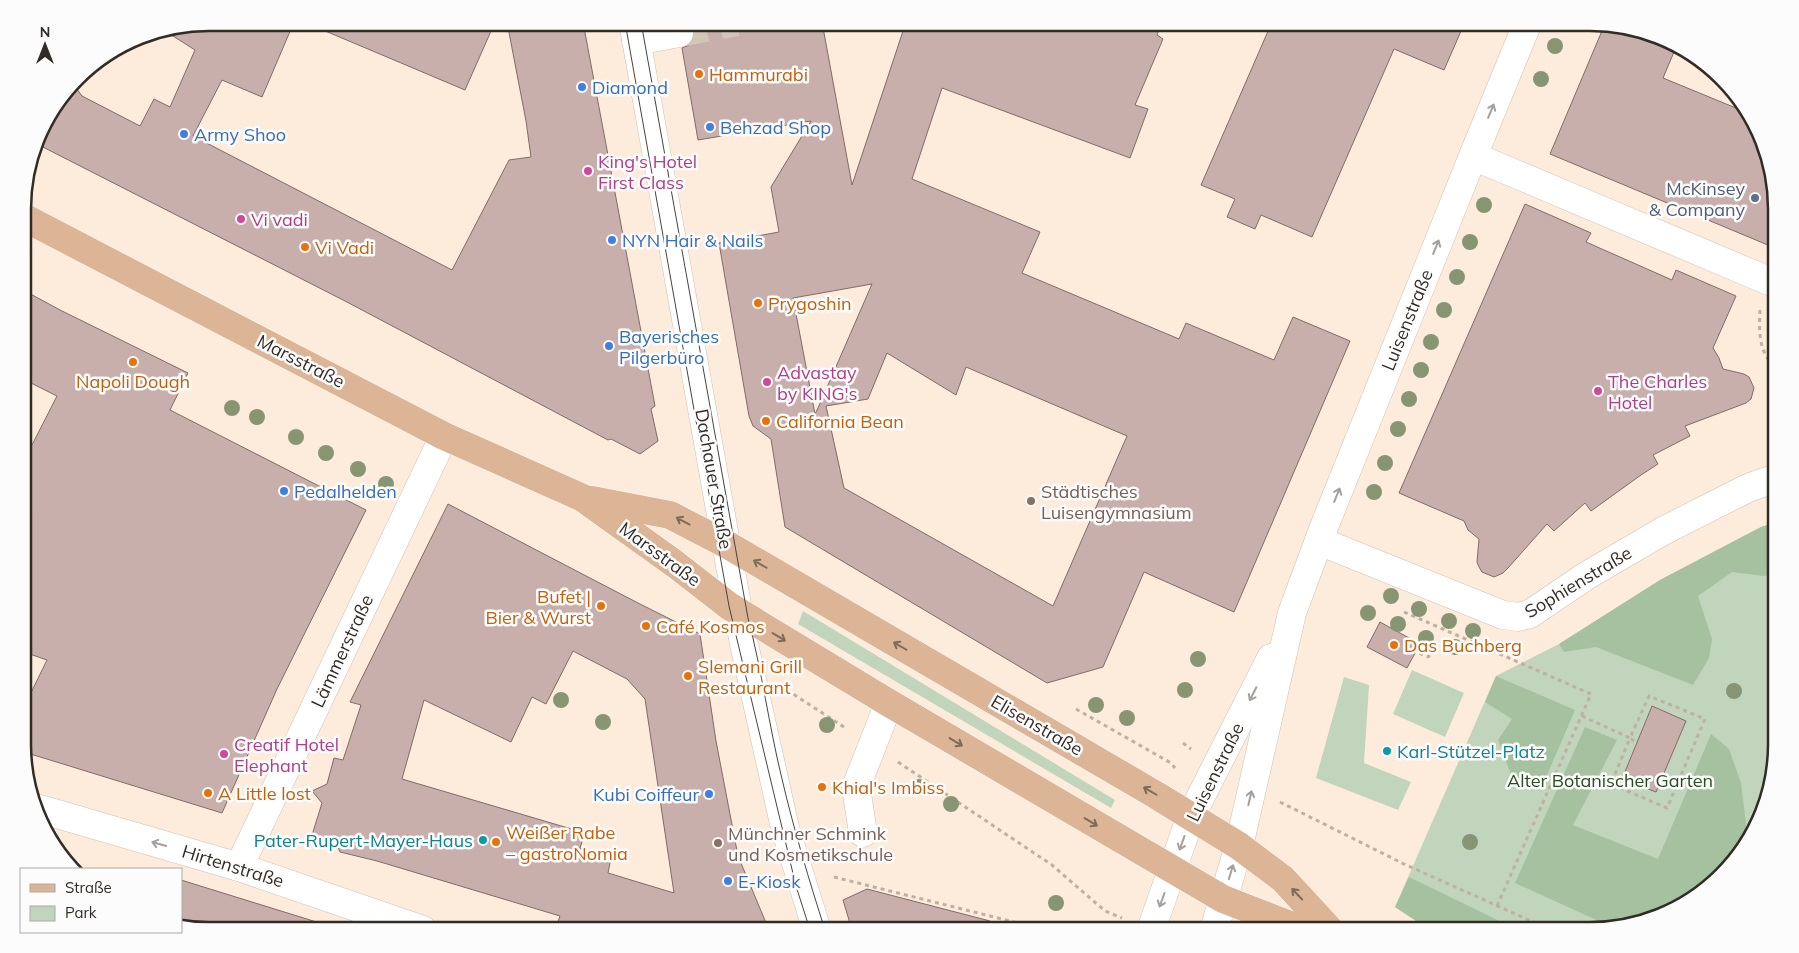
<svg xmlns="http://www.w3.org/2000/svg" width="1799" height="953" viewBox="0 0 1799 953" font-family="Mulish,sans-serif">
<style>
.green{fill:#c1d5bc}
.forest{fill:#a5c19f}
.building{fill:#c8afab;stroke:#826b67;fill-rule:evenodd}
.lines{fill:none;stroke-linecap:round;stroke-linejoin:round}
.minor-tunnel{stroke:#d4c6b7;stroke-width:28;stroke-dasharray:28 14;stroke-linecap:butt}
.minor-casing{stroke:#d1c0b0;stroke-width:29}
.major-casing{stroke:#fff;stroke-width:29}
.path{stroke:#beb0a2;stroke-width:3;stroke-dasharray:4 4;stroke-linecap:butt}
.minor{stroke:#fff;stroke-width:28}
.major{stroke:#dcb596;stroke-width:28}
.tram{stroke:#4a433c;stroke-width:1}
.tree{fill:#889573}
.oneway{stroke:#a3a09d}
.oneway2{stroke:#7e6a58}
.food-dot{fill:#e8710a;stroke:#fcfcfc;stroke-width:2}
.shop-dot{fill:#3f7fe0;stroke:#fcfcfc;stroke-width:2}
.hotel-dot{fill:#d1479c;stroke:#fcfcfc;stroke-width:2}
.service-dot{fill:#5c6f8a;stroke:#fcfcfc;stroke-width:2}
.education-dot{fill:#8d6e63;stroke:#fcfcfc;stroke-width:2}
.culture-dot{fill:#0f9aa8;stroke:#fcfcfc;stroke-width:2}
.labels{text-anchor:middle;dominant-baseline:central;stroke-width:5;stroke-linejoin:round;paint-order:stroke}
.food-label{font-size:18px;fill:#c56008;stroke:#fcfcfc;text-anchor:start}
.shop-label{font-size:18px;fill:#366cbe;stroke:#fcfcfc;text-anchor:start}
.hotel-label{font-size:18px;fill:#b23c85;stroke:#fcfcfc;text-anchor:start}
.service-label{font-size:18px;fill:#4e5e75;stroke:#fcfcfc;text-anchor:end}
.street-label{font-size:18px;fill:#322c26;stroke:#fcfcfc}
.education-label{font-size:18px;fill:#785e54;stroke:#fcfcfc;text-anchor:start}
.culture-label{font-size:18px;fill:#0d838f;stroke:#fcfcfc;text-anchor:start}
.park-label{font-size:18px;fill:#284d1e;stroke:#fcfcfc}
.rim{fill:none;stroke:#322c26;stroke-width:2.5}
</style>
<rect width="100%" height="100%" fill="#fdecdb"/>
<!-- green -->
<g class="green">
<path d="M1776,522V744L1757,827L1730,867L1693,899L1649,921L1602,930H1430L1395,907L1496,676L1559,644L1660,580L1761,527Z"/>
<path d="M803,611L1115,800L1111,808L798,624Z"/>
<path d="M1412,670L1464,693L1445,737L1393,714Z"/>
<path d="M1344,677L1369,685L1364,763L1411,782L1398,810L1316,778Z"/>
</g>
<!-- forest -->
<g class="forest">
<path d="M1776,522V574L1764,576L1732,572L1698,596L1712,639L1709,658L1693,685L1596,647L1564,652L1559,644L1660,580L1761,527Z"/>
<path d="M1496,676L1575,710L1542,787L1513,780L1498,740L1512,719L1485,702Z"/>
<path d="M1585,727L1617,740L1573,825L1658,859L1711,734L1729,749L1741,783L1748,840L1730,867L1693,899L1649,921L1614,928L1515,883Z"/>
<path d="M1409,877L1518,930H1430L1395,907Z"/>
</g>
<!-- building -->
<g class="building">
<path d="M209,22H294L262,97L222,80L193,136L452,270L509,160L531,157L526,121L507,22H583L655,406L651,409L658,441L640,454L611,439L608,440L345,301L37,144L42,126L74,85L82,96L140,126L154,99L170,107L195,50L165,31Z"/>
<path d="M304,22H495L465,90Z"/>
<path d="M690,22H822L852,185L906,22H1162L1157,35L1163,39L1135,105L1148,109L1130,158L942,88L912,179L1040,232L1022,273L1179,339L1186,323L1274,360L1293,317L1350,341L1234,612L1144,572L1103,667L1047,683L785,527L771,439L753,426L749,416L719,243L779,232L771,187L811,121L698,140L682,48L689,45L694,38V30ZM872,284L818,408L815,414L793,298ZM887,353L956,395L966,367L1127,436L1053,606L844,488L826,406L868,399Z"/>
<path d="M1272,22H1465L1444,70L1394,49L1312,237L1261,215L1255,229L1227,217L1235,199L1201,185Z"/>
<path d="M1604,26L1673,42L1677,45L1663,78L1748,113L1775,185V248L1550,154Z"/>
<path d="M1525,204L1591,233L1586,242L1672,280L1676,270L1736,296L1713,348L1719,358L1723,369L1744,374L1749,377L1754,388L1751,399L1746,403L1685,426L1690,436L1653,455L1658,464L1641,475L1591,511L1585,503L1554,531L1547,524L1508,568L1503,573L1494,577L1482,572L1479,567L1477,562L1479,539L1468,530L1464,521L1399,493Z"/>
<path d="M23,290L62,311L188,373L170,410L366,510L277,689L222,813L24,752V707L47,660L24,652L23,441L32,445L57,396L23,379Z"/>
<path d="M448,504L638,603L700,634L716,741L738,856L769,930H555L560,916L377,861L340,852L335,841L312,835L322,803L312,791L327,784L334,758L343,760L361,705L350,702ZM573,651L627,679L645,699L674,893L608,873L611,858L580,848L585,833L402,779L424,700L511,742L532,697L546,704Z"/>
<path d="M1380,622L1420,644L1407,668L1367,647Z"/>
<path d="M1652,706L1686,721L1656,792L1622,779Z"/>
<path d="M181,880L323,924L322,930H209L181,924Z"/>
<path d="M867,889L990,921L989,930H852L843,900Z"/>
</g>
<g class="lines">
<!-- minor-tunnel -->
<path class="minor-tunnel" d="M679,33L737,22"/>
<defs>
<g id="minor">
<path d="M633,22L744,644L785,828L817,930"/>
<path d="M636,41L679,33"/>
<path d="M1473,156L1769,281"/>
<path d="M1319,541L1503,615L1518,617L1530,614L1586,576L1663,531L1748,488L1776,478"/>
<path d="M40,809L239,867L423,930"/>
<path d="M863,833L856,787L889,703"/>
<path d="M239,867L444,436"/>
<path d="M1151,930L1191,816L1271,658"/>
<path d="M1214,930L1239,846L1292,613L1322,532L1473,156L1528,22"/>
</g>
<g id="major">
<path d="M23,217L444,436L583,498L675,564L729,606L889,703L1223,899L1303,930"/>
<path d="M592,500L670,515L726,544L1156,795L1239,846L1283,879L1330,930"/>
</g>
</defs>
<!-- minor casing -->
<use href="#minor" class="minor-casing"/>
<!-- major casing -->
<use href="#major" class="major-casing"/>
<!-- path -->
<g class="path">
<path d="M1760,310C1759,329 1758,353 1775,366"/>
<path d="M1404,612L1591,694L1497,906"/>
<path d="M1412,650L1428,657L1430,655"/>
<path d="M787,690L847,729"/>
<path d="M1076,709L1171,763L1175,768"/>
<path d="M1582,716L1630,738L1611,784L1667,808L1705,719L1649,696L1630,738L1637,743"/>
<path d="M1183,743L1191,749"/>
<path d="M898,762L1052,865L1105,911L1122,918"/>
<path d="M1280,802L1404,864L1551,930"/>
<path d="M834,877L1046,930"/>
</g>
<!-- minor -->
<use href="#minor" class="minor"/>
<!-- major -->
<use href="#major" class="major"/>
<!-- tram -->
<g class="tram">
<path d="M625,22L729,606L796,886L810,930"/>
<path d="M641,22L748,618C762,671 769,726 782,779C794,830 809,880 825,930"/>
</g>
</g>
<!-- trees -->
<g class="tree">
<circle cx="1555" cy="46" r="8"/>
<circle cx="1541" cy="79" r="8"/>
<circle cx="1484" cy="205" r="8"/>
<circle cx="1470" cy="242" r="8"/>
<circle cx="1457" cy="277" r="8"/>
<circle cx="1444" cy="310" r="8"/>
<circle cx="1431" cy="342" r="8"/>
<circle cx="1421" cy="370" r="8"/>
<circle cx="1409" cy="399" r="8"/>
<circle cx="232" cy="408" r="8"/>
<circle cx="257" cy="417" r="8"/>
<circle cx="1398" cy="429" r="8"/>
<circle cx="296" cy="437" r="8"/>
<circle cx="326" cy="453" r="8"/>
<circle cx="1385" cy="463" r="8"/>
<circle cx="358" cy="469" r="8"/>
<circle cx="386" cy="484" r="8"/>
<circle cx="1374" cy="492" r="8"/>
<circle cx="1391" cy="596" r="8"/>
<circle cx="1419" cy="609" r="8"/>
<circle cx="1368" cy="613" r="8"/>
<circle cx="1449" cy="621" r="8"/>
<circle cx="1398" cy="624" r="8"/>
<circle cx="1473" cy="631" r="8"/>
<circle cx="1426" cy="638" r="8"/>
<circle cx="1455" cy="647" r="8"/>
<circle cx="1198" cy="659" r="8"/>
<circle cx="1185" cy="690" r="8"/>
<circle cx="1734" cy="691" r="8"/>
<circle cx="561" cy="700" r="8"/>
<circle cx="1096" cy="705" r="8"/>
<circle cx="1127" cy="718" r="8"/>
<circle cx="603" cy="722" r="8"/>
<circle cx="827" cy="725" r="8"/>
<circle cx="919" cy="787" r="8"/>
<circle cx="951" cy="804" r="8"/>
<circle cx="1470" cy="842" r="8"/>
<circle cx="1056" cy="903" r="8"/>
</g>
<!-- one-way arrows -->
<defs><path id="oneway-shaft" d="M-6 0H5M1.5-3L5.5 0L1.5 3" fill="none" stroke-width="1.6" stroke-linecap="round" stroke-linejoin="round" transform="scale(1.25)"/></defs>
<g class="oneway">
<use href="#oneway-shaft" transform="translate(1491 111) rotate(-67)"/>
<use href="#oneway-shaft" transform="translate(1436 247) rotate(-68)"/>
<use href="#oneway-shaft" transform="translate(1337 495) rotate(-68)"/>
<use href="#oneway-shaft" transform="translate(1253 694) rotate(117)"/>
<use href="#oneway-shaft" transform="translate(1250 798) rotate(-77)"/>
<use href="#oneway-shaft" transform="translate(1182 843) rotate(110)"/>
<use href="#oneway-shaft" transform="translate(159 844) rotate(-164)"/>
<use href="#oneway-shaft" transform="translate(1231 872) rotate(-73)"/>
<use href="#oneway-shaft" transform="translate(1162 900) rotate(110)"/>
</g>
<g class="oneway2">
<use href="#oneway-shaft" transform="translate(683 521) rotate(-152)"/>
<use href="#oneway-shaft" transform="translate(760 564) rotate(-150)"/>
<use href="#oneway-shaft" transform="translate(779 637) rotate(31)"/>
<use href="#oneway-shaft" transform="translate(900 646) rotate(-150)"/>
<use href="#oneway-shaft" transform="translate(956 742) rotate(31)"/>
<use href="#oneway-shaft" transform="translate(1150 791) rotate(-150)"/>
<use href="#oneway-shaft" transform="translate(1091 822) rotate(31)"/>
<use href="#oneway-shaft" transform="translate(1297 894) rotate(-133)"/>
</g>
<!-- markers -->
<g class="food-dot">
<circle cx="699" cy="74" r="5"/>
<circle cx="305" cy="247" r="5"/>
<circle cx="758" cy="303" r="5"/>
<circle cx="133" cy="362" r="5"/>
<circle cx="766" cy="421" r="5"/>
<circle cx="601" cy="606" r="5"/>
<circle cx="646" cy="626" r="5"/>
<circle cx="1394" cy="645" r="5"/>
<circle cx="688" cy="676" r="5"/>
<circle cx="822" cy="787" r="5"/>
<circle cx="208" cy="793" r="5"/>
<circle cx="496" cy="842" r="5"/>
</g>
<g class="shop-dot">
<circle cx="582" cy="87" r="5"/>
<circle cx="710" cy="127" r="5"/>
<circle cx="184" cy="134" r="5"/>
<circle cx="612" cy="240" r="5"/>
<circle cx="609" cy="346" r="5"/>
<circle cx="284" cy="491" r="5"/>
<circle cx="709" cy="794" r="5"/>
<circle cx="728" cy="881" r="5"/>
</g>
<g class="hotel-dot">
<circle cx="588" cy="171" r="5"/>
<circle cx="241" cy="219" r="5"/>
<circle cx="767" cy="382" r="5"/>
<circle cx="1598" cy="391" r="5"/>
<circle cx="224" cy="754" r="5"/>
</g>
<circle class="service-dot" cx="1755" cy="198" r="5"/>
<g class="education-dot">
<circle cx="1031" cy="501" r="5"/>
<circle cx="718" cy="843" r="5"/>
</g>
<g class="culture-dot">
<circle cx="1387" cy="751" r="5"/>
<circle cx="483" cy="840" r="5"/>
</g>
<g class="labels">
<!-- food labels -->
<g class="food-label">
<text x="709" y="74">Hammurabi</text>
<text x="315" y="247">Vi Vadi</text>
<text x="768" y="303">Prygoshin</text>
<text x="133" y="381" text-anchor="middle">Napoli Dough</text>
<text x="776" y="421">California Bean</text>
<text x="591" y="596" text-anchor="end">Bufet |<tspan x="591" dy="21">Bier &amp; Wurst</tspan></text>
<text x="656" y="626">Café Kosmos</text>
<text x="1404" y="645">Das Buchberg</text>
<text x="698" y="666">Slemani Grill<tspan x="698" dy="21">Restaurant</tspan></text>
<text x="832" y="787">Khial's Imbiss</text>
<text x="218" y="793">A Little lost</text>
<text x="506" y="832">Weißer Rabe<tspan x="506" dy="21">– gastroNomia</tspan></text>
</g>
<!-- shop labels -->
<g class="shop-label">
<text x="592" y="87">Diamond</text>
<text x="720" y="127">Behzad Shop</text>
<text x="194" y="134">Army Shoo</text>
<text x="622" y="240">NYN Hair &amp; Nails</text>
<text x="619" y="336">Bayerisches<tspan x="619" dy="21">Pilgerbüro</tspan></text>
<text x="294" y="491">Pedalhelden</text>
<text x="699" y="794" text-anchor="end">Kubi Coiffeur</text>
<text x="738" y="881">E-Kiosk</text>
</g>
<!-- hotel labels -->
<g class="hotel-label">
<text x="598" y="161">King's Hotel<tspan x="598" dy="21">First Class</tspan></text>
<text x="251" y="219">Vi vadi</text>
<text x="777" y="372">Advastay<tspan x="777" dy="21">by KING's</tspan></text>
<text x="1608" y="381">The Charles<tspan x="1608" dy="21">Hotel</tspan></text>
<text x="234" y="744">Creatif Hotel<tspan x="234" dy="21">Elephant</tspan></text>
</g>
<!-- service labels -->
<g class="service-label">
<text x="1745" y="188">McKinsey<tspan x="1745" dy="21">&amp; Company</tspan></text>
</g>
<!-- street labels -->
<g class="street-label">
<text transform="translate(1407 320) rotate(-68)">Luisenstraße</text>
<text transform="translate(301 361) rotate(27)">Marsstraße</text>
<text transform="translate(714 479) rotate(80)">Dachauer Straße</text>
<text transform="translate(660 554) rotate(36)">Marsstraße</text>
<text transform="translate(1578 582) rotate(-31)">Sophienstraße</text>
<text transform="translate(342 651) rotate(-65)">Lämmerstraße</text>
<text transform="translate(1037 725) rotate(30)">Elisenstraße</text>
<text transform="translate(1215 772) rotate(-64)">Luisenstraße</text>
<text transform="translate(233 866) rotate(17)">Hirtenstraße</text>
</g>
<!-- education labels -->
<g class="education-label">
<text x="1041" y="491">Städtisches<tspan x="1041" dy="21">Luisengymnasium</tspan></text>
<text x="728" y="833">Münchner Schmink<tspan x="728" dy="21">und Kosmetikschule</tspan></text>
</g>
<!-- culture labels -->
<g class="culture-label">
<text x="1397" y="751">Karl-Stützel-Platz</text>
<text x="473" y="840" text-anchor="end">Pater-Rupert-Mayer-Haus</text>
</g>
<!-- park labels -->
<g class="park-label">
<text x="1610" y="780">Alter Botanischer Garten</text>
</g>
</g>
<!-- crop -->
<path d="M0 0H1799V953H0ZM209 31H1590A178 178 0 0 1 1768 209V744A178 178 0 0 1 1590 922H209A178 178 0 0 1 31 744V209A178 178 0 0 1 209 31Z" fill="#fcfcfc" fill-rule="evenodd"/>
<path class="rim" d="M209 31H1590A178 178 0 0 1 1768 209V744A178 178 0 0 1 1590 922H209A178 178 0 0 1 31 744V209A178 178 0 0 1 209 31Z"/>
<!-- legend -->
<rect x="20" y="868" width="162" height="65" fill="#fcfcfc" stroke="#aba9a6"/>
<rect x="30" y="884" width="25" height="8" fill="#dcb596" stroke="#aba9a6"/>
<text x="65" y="893" font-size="15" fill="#322c26">Straße</text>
<rect x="30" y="906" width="25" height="15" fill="#c1d5bc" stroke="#aba9a6"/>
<text x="65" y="918" font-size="15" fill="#322c26">Park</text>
<!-- north arrow -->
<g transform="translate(45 45)" stroke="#fcfcfc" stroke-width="4" paint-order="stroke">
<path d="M0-4L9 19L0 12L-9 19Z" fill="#322c26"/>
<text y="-8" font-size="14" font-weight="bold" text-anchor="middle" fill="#322c26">N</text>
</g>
</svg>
